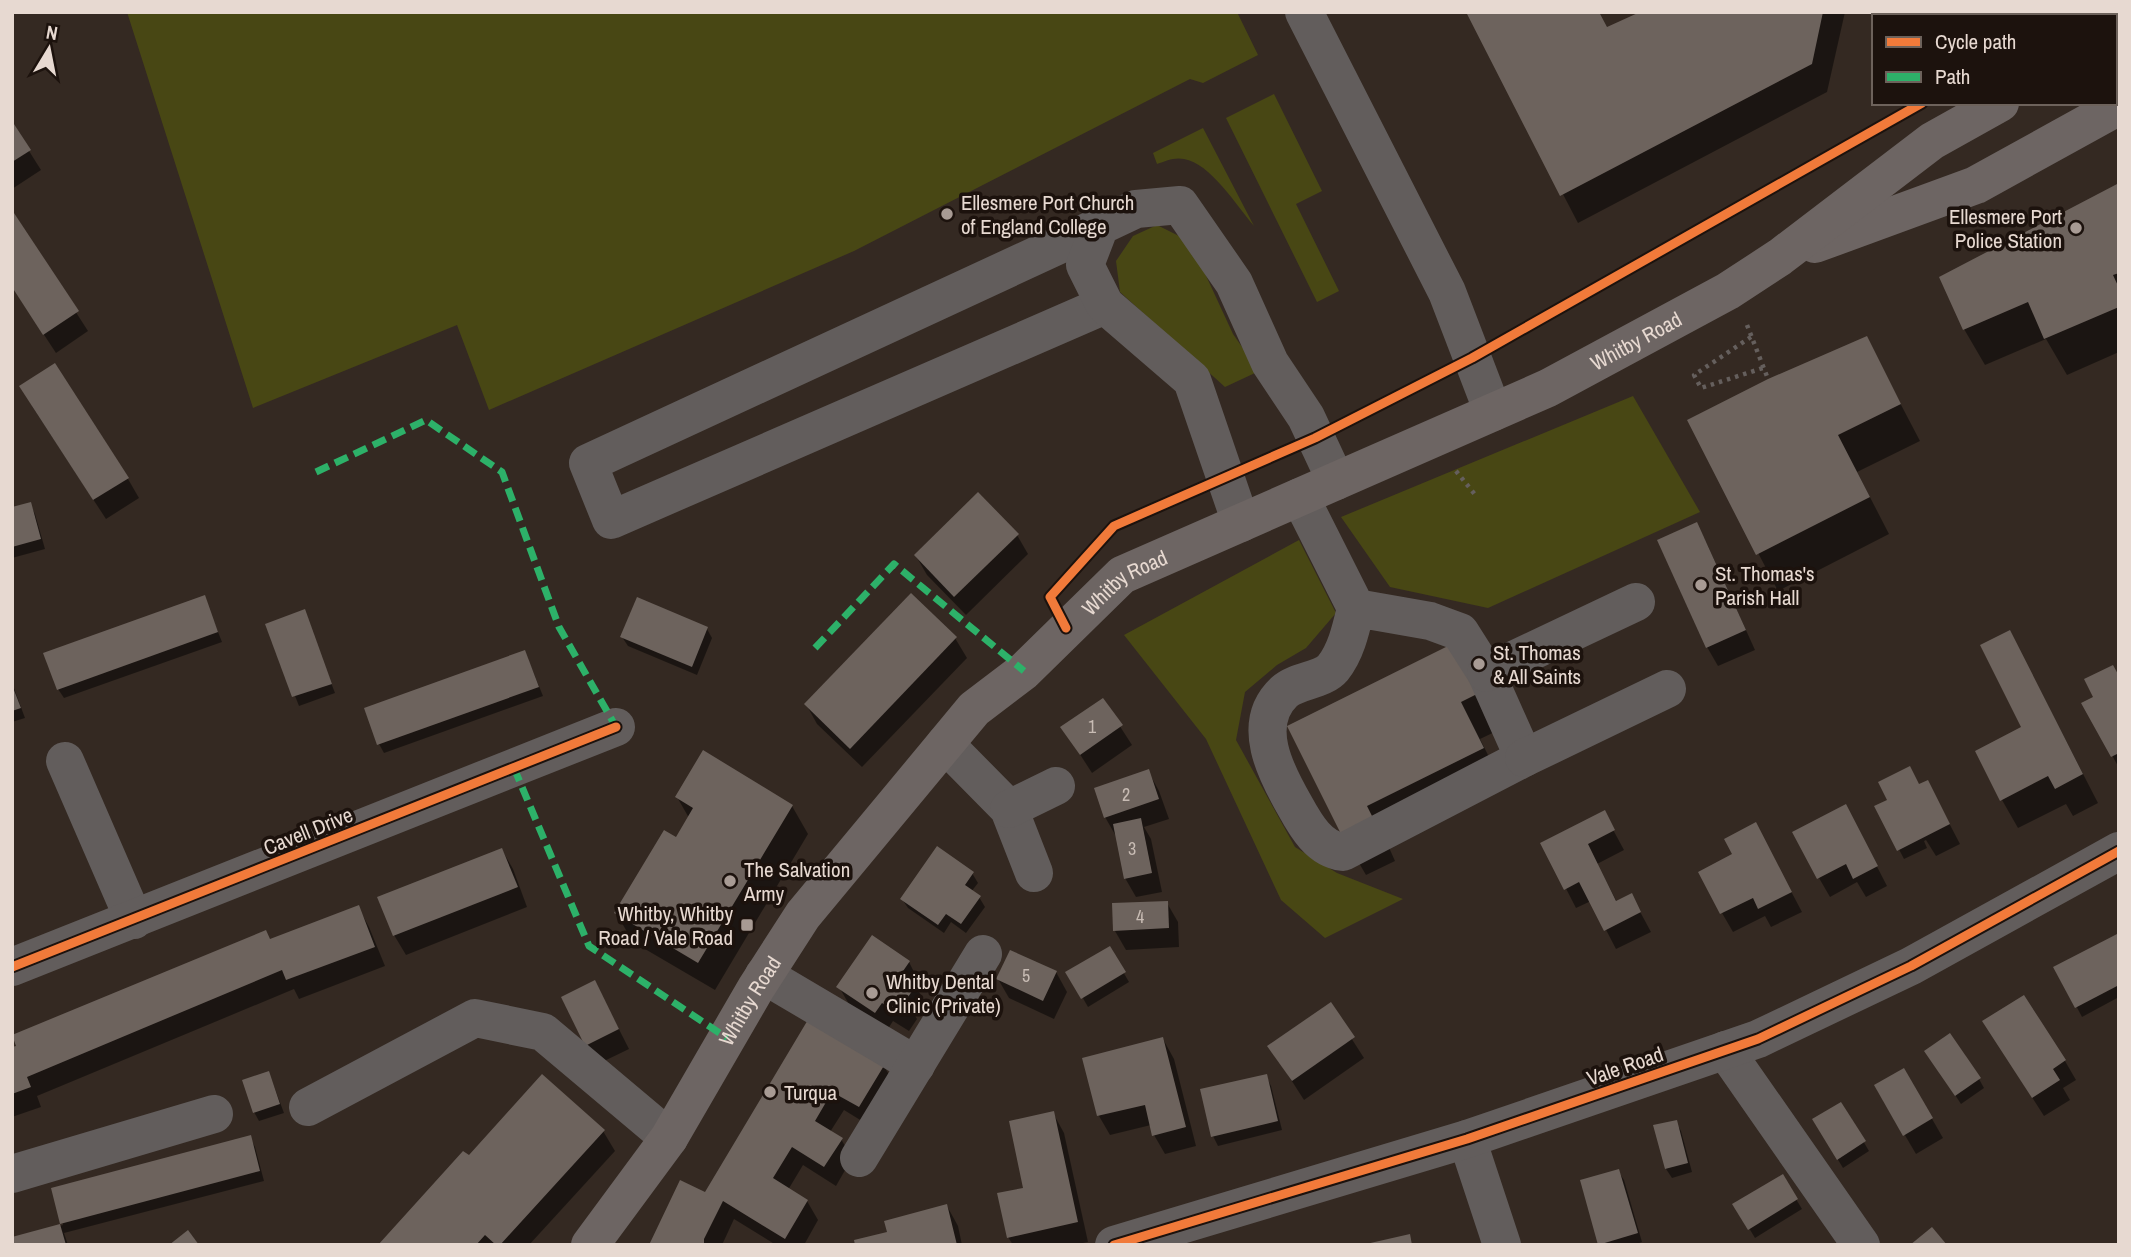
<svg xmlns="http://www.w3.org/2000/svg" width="2131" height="1257" viewBox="0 0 2131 1257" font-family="'Archivo Narrow',sans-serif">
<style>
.green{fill:#484714}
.shadow{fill:#0007}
.building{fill:#6d635d}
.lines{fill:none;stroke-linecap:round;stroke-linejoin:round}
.path{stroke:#655f5d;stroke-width:4.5;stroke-dasharray:3.5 5;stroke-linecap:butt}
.minor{stroke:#625d5c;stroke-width:38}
.major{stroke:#6d6563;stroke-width:38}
.quiet{stroke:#2db169;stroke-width:7;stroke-dasharray:14 7;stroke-linecap:butt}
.cycleway-casing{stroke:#1c120d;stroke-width:13}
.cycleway{stroke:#f17a3a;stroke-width:9}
.poi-dot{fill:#a89b94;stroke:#1c120d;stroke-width:2.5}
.labels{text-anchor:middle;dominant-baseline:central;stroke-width:7;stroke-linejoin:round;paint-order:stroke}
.number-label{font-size:18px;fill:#c8bcb4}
.poi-label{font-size:21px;fill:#e7d9d1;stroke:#1c120d;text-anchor:start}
.street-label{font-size:21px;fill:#e7d9d1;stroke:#1c120d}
</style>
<rect width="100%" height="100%" fill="#342922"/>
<!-- green -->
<g class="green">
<path d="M127,12H1237L1258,55L1203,83L1190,79L854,251L489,410L457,325L253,408Z"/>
<path d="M1274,94L1322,191L1296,204L1339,291L1317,302L1226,118Z"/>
<path d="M1203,128L1254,226C1237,206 1210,163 1184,159C1174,157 1166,161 1157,164L1153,153Z"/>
<path d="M1157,225L1183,238L1202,267L1233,334L1249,357L1255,373L1225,387L1120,292L1116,261L1133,236Z"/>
<path d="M1633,396L1700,512L1488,608L1390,587L1341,517Z"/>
<path d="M1299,540L1336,613L1306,648L1277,665L1245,692L1236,740L1295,847L1337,873L1403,899L1325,938L1281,900L1206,739L1124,635Z"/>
</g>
<!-- shadow -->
<g class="shadow">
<path d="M1468,12L1607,29L1645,12H1845L1827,92L1578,223Z"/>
<path d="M12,124L41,170L12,189Z"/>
<path d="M2119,185V352L2067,375L2046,339L1985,365L1964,329Z"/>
<path d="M12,213L88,331L56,353L12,286Z"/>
<path d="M1866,338L1920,441L1857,472L1889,534L1778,591L1689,421Z"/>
<path d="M32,406L128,479L139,498L106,519Z"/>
<path d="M30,504L35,514L45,549L12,558V509Z"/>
<path d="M1696,524L1707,544L1755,650L1718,666L1707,647Z"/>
<path d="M1017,535L1028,554L966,615L927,575L916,556Z"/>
<path d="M204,597L222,642L64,698L58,689Z"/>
<path d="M304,612L335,693L299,706L267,625Z"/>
<path d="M707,629L712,638L697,675L628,646L622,637Z"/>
<path d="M2010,632L2098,803L2073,816L2066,804L2018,828L2002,800L2024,728Z"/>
<path d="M955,638L967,658L862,767L817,724L806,704Z"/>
<path d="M1457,643L1503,728L1480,739L1503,785L1387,843L1395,861L1366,875L1345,839Z"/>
<path d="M525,652L543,696L384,753L379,744Z"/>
<path d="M2119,679V768L2084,704Z"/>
<path d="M12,683L25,718L12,722Z"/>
<path d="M1103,700L1132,745L1092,773L1063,728Z"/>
<path d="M1148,771L1159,791L1169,819L1144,827L1151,839L1162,892L1136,897L1125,878L1117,838L1105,817Z"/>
<path d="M1920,786L1938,802L1960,844L1936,856L1926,840L1924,841L1927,848L1904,859L1877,807Z"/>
<path d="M677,797L792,806L808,834L715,990L633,942L616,913L677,839L689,818Z"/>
<path d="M1604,813L1624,850L1597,864L1617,902L1631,895L1651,932L1616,949L1591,901L1576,908L1543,844Z"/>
<path d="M1856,826L1887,886L1866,897L1857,882L1830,897L1819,878Z"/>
<path d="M1766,844L1802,912L1771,927L1765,916L1733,932L1722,913Z"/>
<path d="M502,850L513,869L527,907L406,955L394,935Z"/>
<path d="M972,873L978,883L971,892L979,897L985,907L966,933L951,922L944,933L908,908L902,899Z"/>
<path d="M1167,903L1178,922L1179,947L1126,950L1115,931Z"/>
<path d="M358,907L369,927L385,966L299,999L294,989L37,1096L41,1107L12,1117V1049L270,941Z"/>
<path d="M2119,935V997L2082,1017L2056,968Z"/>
<path d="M1109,948L1129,982L1088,1007L1068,972Z"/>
<path d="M909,962L914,972L908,981L915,986L921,995L911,1009L917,1019L909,1031L893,1021L886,1032L850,1006L839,987Z"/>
<path d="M1056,972L1067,992L1054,1019L1009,998L998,979Z"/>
<path d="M595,982L629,1049L598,1064L586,1045Z"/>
<path d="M1330,1005L1364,1058L1304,1100L1270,1047Z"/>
<path d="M809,1021L884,1066L895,1085L870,1126L844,1110L830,1132L841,1139L852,1158L836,1186L803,1165L788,1190L807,1201L818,1220L804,1245H776L734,1219L722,1245H651L705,1194Z"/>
<path d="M1163,1039L1174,1059L1196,1146L1165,1154L1154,1135L1151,1125L1110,1135L1099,1116Z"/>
<path d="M1996,1041L2065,1061L2076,1080L2063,1088L2070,1100L2044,1116Z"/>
<path d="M1932,1060L1979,1079L1984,1088L1961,1104Z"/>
<path d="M1904,1070L1943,1138L1916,1154L1876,1086Z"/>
<path d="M269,1073L284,1113L259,1121L254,1112Z"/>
<path d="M1266,1076L1271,1086L1282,1130L1218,1146L1213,1136Z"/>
<path d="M1841,1104L1869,1151L1843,1168L1814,1120Z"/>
<path d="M1053,1113L1064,1133L1088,1242L1073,1245H1013L1008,1237Z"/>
<path d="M1676,1122L1681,1131L1692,1172L1672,1178L1666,1169Z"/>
<path d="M603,1131L615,1151L529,1245H380L469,1158Z"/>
<path d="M250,1137L255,1147L264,1181L64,1233L68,1245H12V1239L63,1225L53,1189Z"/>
<path d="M1618,1171L1624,1180L1642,1242L1634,1245H1601L1582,1181Z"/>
<path d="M1782,1176L1802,1209L1755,1238L1735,1205Z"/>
<path d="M947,1206L958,1226L962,1245H857L889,1234Z"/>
</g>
<!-- building -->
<g class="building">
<path d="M1466,12H1599L1607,27L1640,12H1823L1812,64L1560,196Z"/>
<path d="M12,121L31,150L12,162Z"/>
<path d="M2119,183V273L2113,275L2119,288V307L2044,339L2028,302L1963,330L1939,277Z"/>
<path d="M12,210L79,311L43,335L12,287Z"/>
<path d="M1867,336L1901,404L1838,435L1870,497L1756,555L1687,420L1768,379Z"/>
<path d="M55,363L129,478L93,500L19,386Z"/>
<path d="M978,492L1019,534L954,597L914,555Z"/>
<path d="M31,502L41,539L12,547V507Z"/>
<path d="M1697,522L1746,630L1706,648L1657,540Z"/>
<path d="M911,593L957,637L850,749L804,704Z"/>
<path d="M205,595L218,632L57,690L43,653Z"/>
<path d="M637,597L708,627L692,667L620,637Z"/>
<path d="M305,609L332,684L292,697L265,624Z"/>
<path d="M2010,630L2083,774L2055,789L2048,776L2000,801L1975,751L2021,727L1980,645Z"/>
<path d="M1458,641L1483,691L1461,702L1484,748L1367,806L1376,824L1344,840L1287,726Z"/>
<path d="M525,650L539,687L377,745L364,708Z"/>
<path d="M2113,665L2119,676V753L2111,757L2081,703L2093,697L2084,679Z"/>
<path d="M12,685L21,708L12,711Z"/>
<path d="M1103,698L1123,725L1080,755L1060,727Z"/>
<path d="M703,750L793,805L698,963L614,913L664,830L676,837L693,808L675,797Z"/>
<path d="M1910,766L1919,784L1928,780L1950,824L1897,851L1874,806L1887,800L1878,782Z"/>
<path d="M1149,769L1159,799L1104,818L1094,788Z"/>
<path d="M1846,804L1878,866L1853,879L1846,864L1817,879L1792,832Z"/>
<path d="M1605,810L1615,830L1588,844L1616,901L1632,893L1641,912L1604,931L1579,882L1564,890L1540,843Z"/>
<path d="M1141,818L1152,873L1124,879L1113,824Z"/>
<path d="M1756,822L1792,892L1758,909L1753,898L1720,914L1698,872L1732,854L1724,839Z"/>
<path d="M937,846L974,872L965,885L981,896L961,924L946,914L938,925L900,899Z"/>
<path d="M502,848L518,887L393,936L377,897Z"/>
<path d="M1168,901L1169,928L1113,931L1112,903Z"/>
<path d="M359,905L375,947L286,980L282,970L27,1077L31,1087L12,1094V1047L16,1046L12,1035L266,930L270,939Z"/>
<path d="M2119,933V985L2075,1008L2053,967Z"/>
<path d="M872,935L910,961L901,974L917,984L897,1013L882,1003L875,1013L836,987Z"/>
<path d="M1110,946L1126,972L1081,999L1065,972Z"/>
<path d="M1010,950L1057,971L1043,1001L996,979Z"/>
<path d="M595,980L619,1029L585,1046L561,997Z"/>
<path d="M2024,995L2066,1060L2053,1069L2060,1080L2032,1098L1982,1021Z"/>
<path d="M1331,1002L1355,1037L1292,1081L1267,1046Z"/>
<path d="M809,1018L885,1064L859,1107L832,1092L815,1121L843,1138L824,1167L792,1147L773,1178L808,1200L785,1239L723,1201L704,1239V1245H649L680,1180L705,1192Z"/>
<path d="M1950,1033L1981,1078L1955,1096L1924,1051Z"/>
<path d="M1163,1037L1186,1127L1152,1136L1145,1105L1097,1116L1082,1058Z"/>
<path d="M1904,1068L1933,1118L1903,1136L1874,1085Z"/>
<path d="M269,1071L280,1104L253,1113L242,1080Z"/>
<path d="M542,1074L605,1130L500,1245H496L485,1235L476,1245H378L463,1151L469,1155Z"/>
<path d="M1267,1074L1278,1121L1211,1137L1200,1089Z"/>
<path d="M1841,1102L1866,1141L1837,1160L1812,1119Z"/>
<path d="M1054,1111L1078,1222L1007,1238L997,1193L1023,1188L1009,1121Z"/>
<path d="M1677,1120L1688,1163L1665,1169L1653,1125Z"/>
<path d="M251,1135L260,1171L60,1224L51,1188Z"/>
<path d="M1619,1169L1638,1233L1598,1245L1580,1180Z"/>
<path d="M1783,1174L1798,1199L1748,1230L1732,1204Z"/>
<path d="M947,1204L957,1245H855L854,1240L887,1232L884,1221Z"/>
<path d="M60,1224L66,1245H12V1237Z"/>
<path d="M1932,1227L1947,1245H1910Z"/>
<path d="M188,1230L199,1245H169Z"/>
<path d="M1410,1234L1412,1245H1366V1244Z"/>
</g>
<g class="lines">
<!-- path -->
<g class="path">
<path d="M1747,325L1768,379"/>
<path d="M1751,337L1694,375L1701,388L1763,368"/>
<path d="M1456,471L1477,497"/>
</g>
<!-- minor -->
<g class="minor">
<path d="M1304,12L1447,292L1493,412"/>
<path d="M1100,226L588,463L611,520L1105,305"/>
<path d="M1300,497L1356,608C1351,629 1346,652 1333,668C1322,681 1297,680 1284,692C1250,724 1276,773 1295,806C1306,826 1319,849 1343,852L1524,758L1486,673L1460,632L1430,621L1356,608"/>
<path d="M1241,523L1192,380L1105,305L1085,265L1100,226L1136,209L1180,205L1234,283L1270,363L1306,417L1336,481"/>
<path d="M1486,673L1636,602"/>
<path d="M945,744L1009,809L1034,873"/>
<path d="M1524,758L1667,689"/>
<path d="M65,761L134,920"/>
<path d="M1009,809L1056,786"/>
<path d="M12,967L616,727"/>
<path d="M764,975L916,1065"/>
<path d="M1725,1050L1861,1245"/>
<path d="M308,1107L475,1018L543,1032L669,1138"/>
<path d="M1467,1139L1502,1245"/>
<path d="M859,1158L983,954"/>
<path d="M12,1174L214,1114"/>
<path d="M1114,1245L1467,1139L1758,1039L1911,966L2119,851"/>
</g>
<!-- major -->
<g class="major">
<path d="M2115,35L2119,33"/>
<path d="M1815,244L1976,185L2119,106"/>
<path id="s1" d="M590,1245L669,1138L756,988L803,915L974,709L1024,671L1122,575L1548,388L1728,291L1780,257L1932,141L2000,103"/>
</g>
<!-- quiet -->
<g class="quiet">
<path d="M316,472L426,420L502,472L559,627L616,727"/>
<path d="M815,648L894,564L1024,671"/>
<path d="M514,768L589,946L727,1038"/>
</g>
<defs>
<g id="cycleway">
<path d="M1066,628L1050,597L1114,526L1315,438L1472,358L1922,103"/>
<path d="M12,967L616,727"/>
<path d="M1114,1245L1467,1139L1758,1039L1911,966L2119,851"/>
</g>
</defs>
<!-- cycleway casing -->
<use href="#cycleway" class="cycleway-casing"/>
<!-- cycleway -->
<use href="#cycleway" class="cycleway"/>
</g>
<!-- markers -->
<g class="poi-dot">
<circle cx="947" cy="214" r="7"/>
<circle cx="2076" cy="228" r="7"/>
<circle cx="1701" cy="585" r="7"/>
<circle cx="1479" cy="664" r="7"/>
<circle cx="730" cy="881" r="7"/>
<rect x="740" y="918" width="14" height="14" rx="3.5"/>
<circle cx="872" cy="993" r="7"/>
<circle cx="770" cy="1092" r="7"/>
</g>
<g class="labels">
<!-- number labels -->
<g class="number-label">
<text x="1092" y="726">1</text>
<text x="1126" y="794">2</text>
<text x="1132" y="848">3</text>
<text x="1140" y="916">4</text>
<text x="1026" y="975">5</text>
</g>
<!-- poi labels -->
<g class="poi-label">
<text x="961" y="202">Ellesmere Port Church<tspan x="961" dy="24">of England College</tspan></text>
<text x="2062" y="216" text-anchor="end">Ellesmere Port<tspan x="2062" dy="24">Police Station</tspan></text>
<text x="1715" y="573">St. Thomas's<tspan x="1715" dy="24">Parish Hall</tspan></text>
<text x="1493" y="652">St. Thomas<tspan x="1493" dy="24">&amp; All Saints</tspan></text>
<text x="744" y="869">The Salvation<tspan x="744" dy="24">Army</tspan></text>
<text x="733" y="913" text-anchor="end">Whitby, Whitby<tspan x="733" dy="24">Road / Vale Road</tspan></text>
<text x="886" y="981">Whitby Dental<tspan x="886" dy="24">Clinic (Private)</tspan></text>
<text x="784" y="1092">Turqua</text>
</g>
<!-- street labels -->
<g class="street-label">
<text stroke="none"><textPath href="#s1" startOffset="1426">Whitby Road</textPath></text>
<text stroke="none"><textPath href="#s1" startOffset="859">Whitby Road</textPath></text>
<text transform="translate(308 831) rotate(-22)">Cavell Drive</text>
<text stroke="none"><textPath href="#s1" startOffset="292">Whitby Road</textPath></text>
<text transform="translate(1625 1066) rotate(-19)">Vale Road</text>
</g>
</g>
<!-- border -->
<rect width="2131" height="1257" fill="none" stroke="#e7d9d1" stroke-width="28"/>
<!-- legend -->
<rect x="1872" y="14" width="245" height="91" fill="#1c120d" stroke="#6d625b" stroke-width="2"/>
<rect x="1886" y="37" width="35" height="10" fill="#f17a3a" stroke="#6d625b" stroke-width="2"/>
<text x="1935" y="49" font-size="21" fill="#e7d9d1">Cycle path</text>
<rect x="1886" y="72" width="35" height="10" fill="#2db169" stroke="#6d625b" stroke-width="2"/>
<text x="1935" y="84" font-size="21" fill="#e7d9d1">Path</text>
<!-- north arrow -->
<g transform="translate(49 49) rotate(10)" stroke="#1c120d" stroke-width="5" paint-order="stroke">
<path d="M0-5L12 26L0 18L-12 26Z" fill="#e7d9d1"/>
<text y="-10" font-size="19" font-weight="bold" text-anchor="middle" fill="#e7d9d1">N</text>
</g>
</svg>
